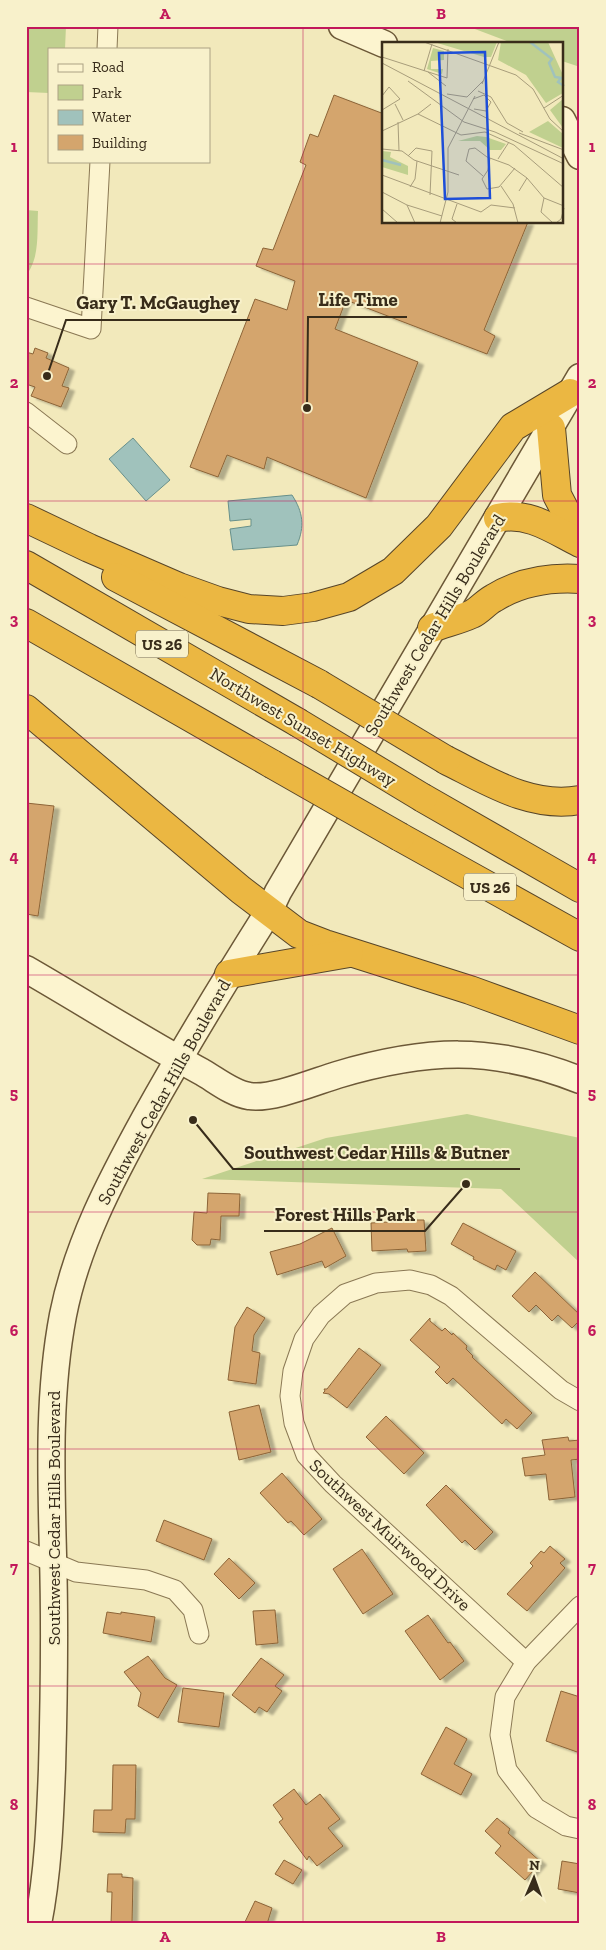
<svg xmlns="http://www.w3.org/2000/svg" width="606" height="1950" viewBox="0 0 606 1950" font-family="'Zilla Slab',serif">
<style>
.green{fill:#c0d08f}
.water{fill:#a0c2bc;stroke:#67908b}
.building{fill:#d4a56d;stroke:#8c6437;filter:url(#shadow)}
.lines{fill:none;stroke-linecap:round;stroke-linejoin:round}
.street-casing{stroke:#8a7854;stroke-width:21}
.secondary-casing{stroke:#6c5837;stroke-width:29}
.highway-casing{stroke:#574529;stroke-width:30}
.street{stroke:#fcf4cf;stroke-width:19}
.secondary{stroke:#fcf4cf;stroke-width:26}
.highway{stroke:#ebb742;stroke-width:28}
.highway-bridge-casing{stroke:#574529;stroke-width:30;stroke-linecap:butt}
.highway-bridge{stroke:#ebb742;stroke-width:28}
.grid{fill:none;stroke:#c2185b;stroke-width:1;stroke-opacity:0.55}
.labels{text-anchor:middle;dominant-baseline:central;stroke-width:4;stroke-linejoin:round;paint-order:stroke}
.shield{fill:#f8f1cb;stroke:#72674f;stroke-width:1}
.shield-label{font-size:16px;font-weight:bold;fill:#382c1a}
.street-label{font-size:18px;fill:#382c1a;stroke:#f8f1cb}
.inset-river{fill:none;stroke:#a0c2bc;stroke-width:2.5}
.inset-road{fill:none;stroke:#a89d7b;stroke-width:1}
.view{fill:#1d4ed8;fill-opacity:0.15;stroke:#1d4ed8;stroke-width:2.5}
.inset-edge{fill:none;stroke:#382c1a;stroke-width:2.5}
.leader{fill:none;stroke:#382c1a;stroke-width:2}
.callout-dot{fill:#382c1a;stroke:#f8f1cb;stroke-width:2}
.callout-label{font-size:19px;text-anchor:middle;font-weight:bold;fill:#382c1a;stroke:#f8f1cb;stroke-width:4;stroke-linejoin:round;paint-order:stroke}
.neatline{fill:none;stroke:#c2185b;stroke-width:2}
.grid-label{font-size:16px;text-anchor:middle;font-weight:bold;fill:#c2185b}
</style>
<defs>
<filter id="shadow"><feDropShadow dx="5.5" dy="3" stdDeviation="1" flood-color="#0004"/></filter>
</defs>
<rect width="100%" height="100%" fill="#f2e9bb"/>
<!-- green -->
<g class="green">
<path d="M26,26H66L65,49H49V93L26,92Z"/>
<path d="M467,26H580V67L562,61V44H515Z"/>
<path d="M26,210L38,211C37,231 40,259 26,275Z"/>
<path d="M467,1114L580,1138V1263L501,1189L202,1179L326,1138Z"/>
</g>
<!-- water -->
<g class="water">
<path d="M133,438L170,480L146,501L109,459Z"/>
<path d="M292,495C303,512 305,526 297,545L233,550L230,529L251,526V519L230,521L228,501Z"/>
</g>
<!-- building -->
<g class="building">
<path d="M334,95L384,114V222H528L484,330L495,336L487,354L346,300L335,329L418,362L366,498L267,457L264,469L227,455L218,477L190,467L255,299L287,310L295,281L256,266L263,248L273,250L306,165L300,162L310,134L318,137Z"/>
<path d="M35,348L48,353L46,358L69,368L62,386L69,388L61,407L31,396L35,387L26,384V352L33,354Z"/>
<path d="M26,803L54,806L38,916L26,914Z"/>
<path d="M208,1193L240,1194L239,1216H221L220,1240L211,1239L210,1245H197L192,1240L194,1212L207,1213Z"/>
<path d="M411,1216V1220H424L426,1251L408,1252L407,1249L372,1251L371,1223L388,1222L387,1217Z"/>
<path d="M463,1223L516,1251L506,1270L497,1265L495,1270L473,1259L474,1257L451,1244Z"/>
<path d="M332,1228L346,1256L325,1268L322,1261L277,1275L270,1252L300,1244Z"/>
<path d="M535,1272L580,1315V1320L572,1328L558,1315L552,1321L536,1305L529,1312L512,1296Z"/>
<path d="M247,1307L265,1318L254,1335L252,1351L260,1353L256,1384L228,1380L235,1327Z"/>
<path d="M430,1318V1321L442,1331L445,1328L452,1335L453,1333L467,1346L466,1349L473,1356L472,1357L532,1413L517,1429L506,1419L502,1424L453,1378L447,1384L435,1372L440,1367L410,1340Z"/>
<path d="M359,1348L381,1365L347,1408L329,1394L323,1393L325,1391L324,1389H327Z"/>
<path d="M259,1405L271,1452L239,1460L229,1412Z"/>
<path d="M386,1416L424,1453L404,1474L366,1437Z"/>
<path d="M568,1437L569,1441L580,1440V1459L571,1460L575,1497L549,1500L546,1474L525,1476L522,1458L545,1455L542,1440Z"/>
<path d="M282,1473L322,1519L304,1535L291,1521L288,1523L260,1493Z"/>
<path d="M446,1485L493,1532L475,1550L465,1540L462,1543L426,1505Z"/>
<path d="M164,1520L212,1539L204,1560L156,1541Z"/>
<path d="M550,1546L565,1559L560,1563L565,1568L527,1611L507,1594L533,1566L530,1563L541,1551L544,1553Z"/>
<path d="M362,1549L393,1594L363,1614L333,1569Z"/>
<path d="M229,1558L255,1583L239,1599L214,1574Z"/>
<path d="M275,1610L278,1643L256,1645L253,1611Z"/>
<path d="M107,1612L121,1614V1612L155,1617L151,1642L103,1633Z"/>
<path d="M428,1615L448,1643L450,1642L464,1661L440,1680L405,1631Z"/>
<path d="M148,1656L165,1678L177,1685L158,1718L138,1706L141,1693L124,1672Z"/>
<path d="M261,1658L284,1675L275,1686L282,1691L267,1712L259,1707L255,1713L232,1695Z"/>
<path d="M183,1688L224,1693L219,1727L178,1722Z"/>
<path d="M561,1691L580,1697V1753L546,1741Z"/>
<path d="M446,1727L467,1739L454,1764L472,1774L461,1795L421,1774Z"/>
<path d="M113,1765H136L135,1819H126L125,1833L93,1832L94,1810H112Z"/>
<path d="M294,1789L306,1805L320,1794L340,1819L328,1828L343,1846L317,1866L309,1856L307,1860L279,1822L283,1819L273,1805Z"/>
<path d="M497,1818L510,1829L508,1833L541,1862L525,1880L495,1853L501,1846L485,1831Z"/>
<path d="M284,1860L302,1870L293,1884L275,1874Z"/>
<path d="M562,1861L580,1864V1893L558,1889Z"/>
<path d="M108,1874H122V1877L133,1878L132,1924H111L112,1892H107Z"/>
<path d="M255,1901L272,1908L267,1924H244Z"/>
</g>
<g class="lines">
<defs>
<g id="street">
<path d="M107,49L108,26"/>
<path d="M26,307L91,329L100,161"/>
<path d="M26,412L67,444"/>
<path d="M26,1551L76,1572L146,1580L175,1590L193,1610L199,1634"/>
<path d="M580,1606L526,1662L505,1697L500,1735L507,1770L536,1808L566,1826L580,1829"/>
<path d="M526,1662L333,1484L306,1455L294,1423L290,1396L293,1371L304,1339L321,1315L345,1294L376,1283L410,1280L431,1285L451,1296L561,1390L580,1401"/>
</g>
<g id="secondary">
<path d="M342,26L384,44"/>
<path d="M562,120L580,156"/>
<path d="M26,969C85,1003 143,1040 202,1072C216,1080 233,1094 249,1096C271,1100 314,1082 337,1075C425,1049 492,1045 580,1080"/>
<path d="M38,1924C48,1873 50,1821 52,1769C54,1698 55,1627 53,1555C51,1475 48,1394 63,1315C77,1244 111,1180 145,1118C184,1048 226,979 269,911L278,892L580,377"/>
</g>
<g id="highway">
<path d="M551,428L557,495L568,516L580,530"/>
<path d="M26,518L89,548L179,587L218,601L249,609L283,611L313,607L349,597L393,571L439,526L513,427L570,393"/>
<path d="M498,518C528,511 554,530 580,543"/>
<path d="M26,565L297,722"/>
<path d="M116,577L319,684"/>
<path d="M26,623L272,764"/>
<path d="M432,628C445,623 459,620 472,614C480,610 486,602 494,598C520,582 549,577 580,579"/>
<path d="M26,709L241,890L299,934L325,944L470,990L580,1030"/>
<path d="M446,760C488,781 531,809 580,800"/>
<path d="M423,798L580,888"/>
<path d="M400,837L580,937"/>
<path d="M229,974L349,953"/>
</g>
</defs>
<!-- street casing -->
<use href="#street" class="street-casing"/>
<!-- secondary casing -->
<use href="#secondary" class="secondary-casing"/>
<!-- highway casing -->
<use href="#highway" class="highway-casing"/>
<!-- street -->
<use href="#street" class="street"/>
<!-- secondary -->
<use href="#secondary" class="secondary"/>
<!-- highway -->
<use href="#highway" class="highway"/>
<defs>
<g id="highway-bridge">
<path d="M319,684L446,760"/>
<path d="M297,722L423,798"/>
<path d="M272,764L400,837"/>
</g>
</defs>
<!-- highway-bridge casing -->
<use href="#highway-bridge" class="highway-bridge-casing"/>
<!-- highway-bridge -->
<use href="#highway-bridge" class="highway-bridge"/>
</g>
<!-- grid -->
<path class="grid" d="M303,26V1924M26,264H580M26,501H580M26,738H580M26,975H580M26,1212H580M26,1449H580M26,1686H580"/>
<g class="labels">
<!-- shield labels -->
<g class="shield">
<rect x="136" y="630.5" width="52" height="27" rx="4"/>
<rect x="464" y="873.5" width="52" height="27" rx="4"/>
</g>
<g class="shield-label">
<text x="162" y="644">US 26</text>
<text x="490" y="887">US 26</text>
</g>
<!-- street labels -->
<g class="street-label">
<text transform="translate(435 625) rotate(-59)">Southwest Cedar Hills Boulevard</text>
<text transform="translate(303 727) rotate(31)">Northwest Sunset Highway</text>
<text transform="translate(164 1092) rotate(-61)">Southwest Cedar Hills Boulevard</text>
<text transform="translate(54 1518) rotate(-90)">Southwest Cedar Hills Boulevard</text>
<text transform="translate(390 1535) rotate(43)">Southwest Muirwood Drive</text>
</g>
</g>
<!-- overview -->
<g transform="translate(382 42)">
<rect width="181" height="181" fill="#f2e9bb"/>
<path d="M52,0H115L109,15H102ZM119,0H166L181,33V51L164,61L144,33L116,18ZM51,6L62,9V18L49,19V27H61L60,32L45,27ZM181,57H182L181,86L168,68ZM166,79L181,92V106L147,90ZM95,94L104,95L124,102L119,108H108L98,99H76ZM0,109L9,110L8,115L26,124V133L0,125Z" fill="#c0d08f"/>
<path class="inset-river" d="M148,0L170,17L167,21L173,35L179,36L176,40L182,44M0,118L19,123"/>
<path class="inset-road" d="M42,0L134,33L151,47L168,77L182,90M0,15L65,36L66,7M0,21L182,117M42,29L50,2M46,30L64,44M26,39L82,80L113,90L182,122M100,42L117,0M96,49L109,55L125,81L141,90M65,52L85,55L101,39M0,54L7,45L18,57L0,68M91,57L102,53L109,60L104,69L92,67M13,62L21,78M162,66L182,53M36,72L49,62M16,80L17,109M0,89L36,72L79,93L103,90L132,103L182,146M137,91L182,108M0,107L20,109L32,118L77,133M26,114L34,106L50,109L48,153M108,116L106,128L100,137L105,147L117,145L133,126M116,117L127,100M0,133L99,170L109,163L133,166M101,134L84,119L87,107L93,106L105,115L127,123L145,136L162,156L182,164M119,144L131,162L136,181M28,145L33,137L35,119M137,149L145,136M0,150L25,163L60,174M162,156L159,170L171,181M25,163L33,181M0,167L16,181M58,181L66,150V106L93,54M75,181L70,177L75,162M174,181L179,177L182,166"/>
<path class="view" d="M103,10L108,156L63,157L57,11Z"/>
<rect width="181" height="181" class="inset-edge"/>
</g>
<!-- callouts -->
<path class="leader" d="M307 408L308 317H407M47 376L66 320H250M193 1120L233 1169H520M466 1184L425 1231H264"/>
<g class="callout-dot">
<circle cx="307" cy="408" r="5"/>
<circle cx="47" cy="376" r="5"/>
<circle cx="193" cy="1120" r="5"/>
<circle cx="466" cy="1184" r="5"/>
</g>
<g class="callout-label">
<text x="358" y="306">Life Time</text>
<text x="158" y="309">Gary T. McGaughey</text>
<text x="377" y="1159">Southwest Cedar Hills &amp; Butner</text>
<text x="345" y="1221">Forest Hills Park</text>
</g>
<!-- border -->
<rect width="606" height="1950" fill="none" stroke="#f8f1cb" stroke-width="55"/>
<!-- legend -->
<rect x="48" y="48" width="162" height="115" fill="#f8f1cb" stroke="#aba284"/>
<rect x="58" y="64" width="25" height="8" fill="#fcf4cf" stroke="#aba284"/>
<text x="92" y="72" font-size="15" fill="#382c1a">Road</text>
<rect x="58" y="85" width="25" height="15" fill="#c0d08f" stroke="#aba284"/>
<text x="92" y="98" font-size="15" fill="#382c1a">Park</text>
<rect x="58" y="110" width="25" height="15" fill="#a0c2bc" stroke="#aba284"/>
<text x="92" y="122" font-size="15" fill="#382c1a">Water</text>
<rect x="58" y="135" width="25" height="15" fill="#d4a56d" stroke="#aba284"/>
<text x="92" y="148" font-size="15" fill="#382c1a">Building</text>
<!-- north arrow -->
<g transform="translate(534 1878) rotate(2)" stroke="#f8f1cb" stroke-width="4" paint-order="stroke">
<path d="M0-4L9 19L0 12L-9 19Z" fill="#382c1a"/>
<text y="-8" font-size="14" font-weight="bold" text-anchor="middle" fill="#382c1a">N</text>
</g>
<rect x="28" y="28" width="550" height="1894" class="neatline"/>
<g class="grid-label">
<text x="165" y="19">A</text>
<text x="441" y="19">B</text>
<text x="14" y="152">1</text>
<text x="592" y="152">1</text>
<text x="14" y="388">2</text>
<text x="592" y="388">2</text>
<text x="14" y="625">3</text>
<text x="592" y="625">3</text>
<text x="14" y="862">4</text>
<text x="592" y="862">4</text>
<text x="14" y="1099">5</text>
<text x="592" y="1099">5</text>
<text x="14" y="1336">6</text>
<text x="592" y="1336">6</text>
<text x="14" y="1573">7</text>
<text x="592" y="1573">7</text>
<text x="14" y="1810">8</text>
<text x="592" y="1810">8</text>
<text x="165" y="1942">A</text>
<text x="441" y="1942">B</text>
</g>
</svg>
